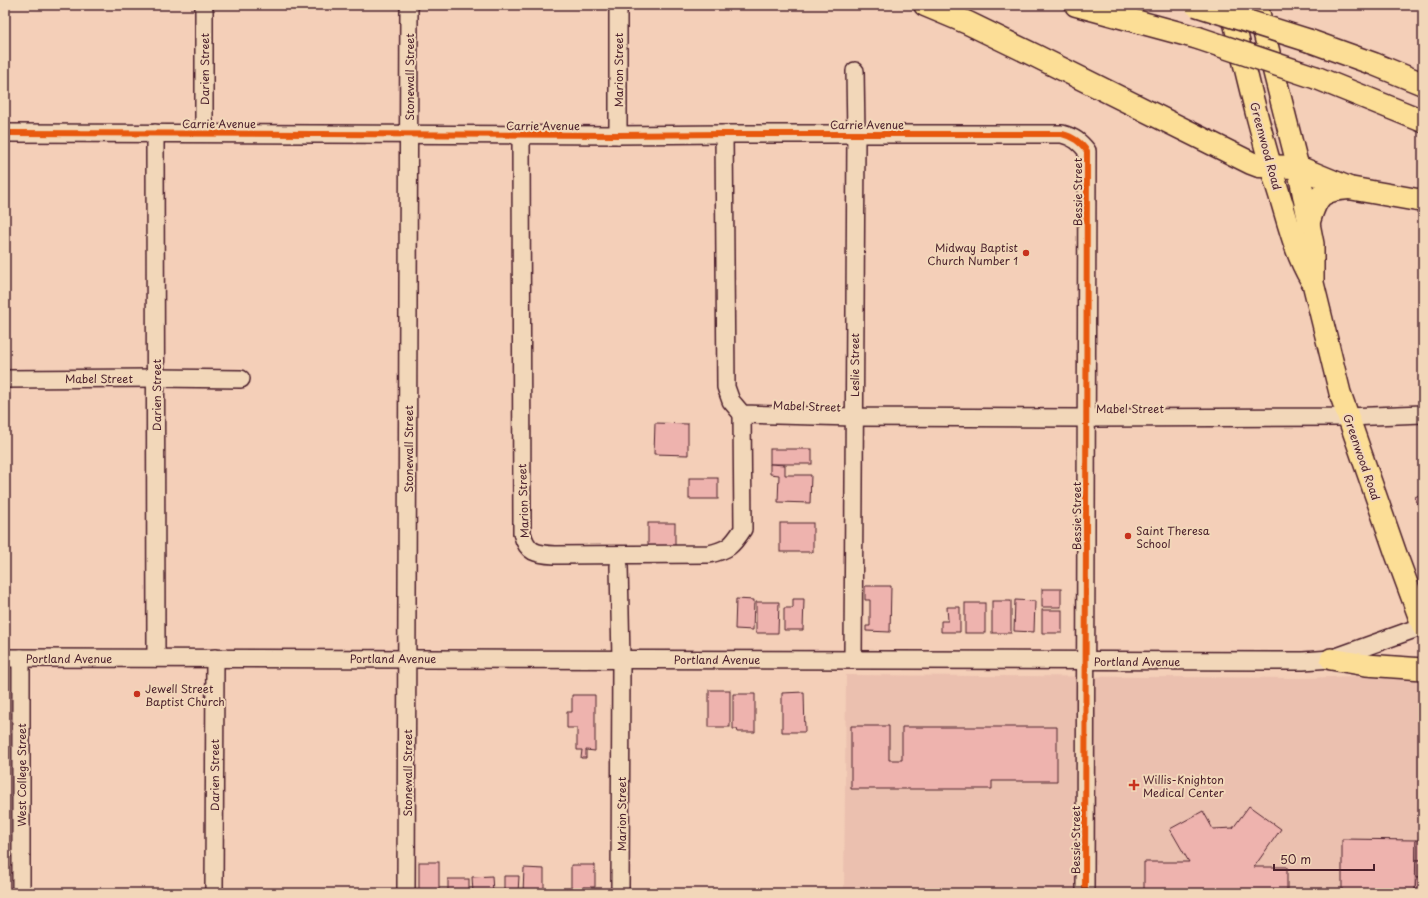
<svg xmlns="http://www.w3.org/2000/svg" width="1428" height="898" viewBox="0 0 1428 898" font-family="'Playpen Sans',sans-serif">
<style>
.built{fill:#ebc0af}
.building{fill:#eeb3ae;stroke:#4a1f2b}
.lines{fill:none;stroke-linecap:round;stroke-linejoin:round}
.minor-casing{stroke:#4a1f2b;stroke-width:20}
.major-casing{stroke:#4a1f2b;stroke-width:24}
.highway-casing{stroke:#4a1f2b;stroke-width:25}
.minor{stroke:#f2d7b9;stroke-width:17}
.major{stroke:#fcde96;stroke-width:21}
.highway{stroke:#fcde96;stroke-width:22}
.highway-bridge-casing{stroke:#4a1f2b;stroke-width:25;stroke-linecap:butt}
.highway-bridge{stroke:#fcde96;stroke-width:22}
.cycleway-casing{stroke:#f2d7b9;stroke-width:8}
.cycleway{stroke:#e8590c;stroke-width:6}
.poi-dot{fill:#c8321e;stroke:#f2d7b9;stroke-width:1.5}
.labels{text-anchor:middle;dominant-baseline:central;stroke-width:4;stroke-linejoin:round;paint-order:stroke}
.street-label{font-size:11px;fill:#4a1f2b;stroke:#f2d7b9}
.poi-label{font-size:11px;fill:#4a1f2b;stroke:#f2d7b9;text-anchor:start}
</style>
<rect width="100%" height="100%" fill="#f4cfb8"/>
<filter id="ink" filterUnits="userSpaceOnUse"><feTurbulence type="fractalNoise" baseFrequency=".025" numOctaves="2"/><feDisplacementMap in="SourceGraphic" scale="8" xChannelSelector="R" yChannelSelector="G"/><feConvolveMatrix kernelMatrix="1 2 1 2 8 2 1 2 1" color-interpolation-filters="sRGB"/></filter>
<g filter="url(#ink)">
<!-- built -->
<path class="built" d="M1423,673V893H844L846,675L1307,678Z"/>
<!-- building -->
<g class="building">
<path d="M655,423L688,424V455L654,454Z"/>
<rect x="770" y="449" width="42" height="15"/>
<path d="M770,464L785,465V475H811L810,503L778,502L779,475L770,474Z"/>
<rect x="689" y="478" width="29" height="21"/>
<path d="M1423,493V519L1415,497Z"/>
<rect x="648" y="523" width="27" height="28"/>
<rect x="780" y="523" width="33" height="29"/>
<path d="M865,586H891L890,632L866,631V626H870V600H865Z"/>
<rect x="1042" y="589" width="19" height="18"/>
<path d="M736,599L754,600L753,630L735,629Z"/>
<path d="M793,599H804L803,630H784V608H793Z"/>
<path d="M1015,600L1035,601L1034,632L1014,631Z"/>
<rect x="992" y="601" width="19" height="32"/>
<path d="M756,602H779L778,633H756Z"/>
<rect x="965" y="603" width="20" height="30"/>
<path d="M947,607H960V632H941V621H948Z"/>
<rect x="1042" y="610" width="20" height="23"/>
<rect x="709" y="690" width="21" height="37"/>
<path d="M804,692L805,732H782V693Z"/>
<path d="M733,694H755V732H738L737,729H733Z"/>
<path d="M572,695H595V751L586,750V758H581L582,750H577V728H567V712H572Z"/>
<path d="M851,726H889V760H902V727H1057V781H992V789H851Z"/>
<path d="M1249,806L1281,829L1254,867H1287V893H1144V862H1189L1170,829L1203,811L1213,829L1233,828Z"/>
<path d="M1342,839L1416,840L1415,893H1342Z"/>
<rect x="1416" y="840" width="7" height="20"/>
<rect x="1416" y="860" width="7" height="17"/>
<rect x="419" y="862" width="20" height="31"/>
<path d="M571,865H595V887H583V893H571Z"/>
<path d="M524,868L544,869V893H523Z"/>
<path d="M492,876L493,893H473L472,877Z"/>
<path d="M504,876H519L518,893H504Z"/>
<path d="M1416,877H1423V893H1415Z"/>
<rect x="448" y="879" width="21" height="14"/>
</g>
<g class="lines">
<defs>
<g id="minor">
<path d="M204,5V133"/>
<path d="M618,5V135"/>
<path d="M5,133L618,135L724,134H1062C1074,137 1080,142 1087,151L1085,893"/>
<path d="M155,133L156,658"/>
<path d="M724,134L726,387L731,401L742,414L854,417L1087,418L1348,417L1423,414"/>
<path d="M521,135L522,533C527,553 536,554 555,555L709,554C728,550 732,546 743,529L742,414"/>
<path d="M5,379L156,378L241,379"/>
<path d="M619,566L621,659L620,893"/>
<path d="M5,658L1303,661L1331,659L1423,626"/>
<path d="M853,660L856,134L855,71"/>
<path d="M21,893V658"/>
<path d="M214,893L215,658"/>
<path d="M406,893L409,5"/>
</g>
<g id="major">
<path d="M1230,5C1246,71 1261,138 1282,203C1290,230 1297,257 1311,280"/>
<path d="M1257,5L1298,167L1313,244V283L1340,393L1396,554L1423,627"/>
<path d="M1331,659L1366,665L1423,669"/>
</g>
<g id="highway">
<path d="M925,5L968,23L1038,57L1251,163L1259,166L1298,167L1349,188L1423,201"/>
<path d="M1076,5L1198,38"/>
<path d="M1310,41L1374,64L1423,84"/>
<path d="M1317,78L1423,121"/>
<path d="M1309,221C1317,195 1321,190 1349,188"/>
</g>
</defs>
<!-- minor casing -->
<use href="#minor" class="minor-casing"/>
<!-- major casing -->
<use href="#major" class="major-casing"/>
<!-- highway casing -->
<use href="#highway" class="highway-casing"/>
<!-- minor -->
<use href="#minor" class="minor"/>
<!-- major -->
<use href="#major" class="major"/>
<!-- highway -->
<use href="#highway" class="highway"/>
<defs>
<g id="highway-bridge">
<path d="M1196,5L1310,41"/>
<path d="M1198,38L1317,78"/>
</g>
</defs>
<!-- highway-bridge casing -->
<use href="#highway-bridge" class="highway-bridge-casing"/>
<!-- highway-bridge -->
<use href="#highway-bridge" class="highway-bridge"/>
<defs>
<path id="cycleway" d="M5,133L618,135L724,134H1062C1074,137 1080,142 1087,151L1085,893"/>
</defs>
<!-- cycleway casing -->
<use href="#cycleway" class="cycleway-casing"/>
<!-- cycleway -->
<use href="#cycleway" class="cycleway"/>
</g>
</g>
<!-- markers -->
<g class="poi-dot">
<circle cx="1026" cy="253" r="4"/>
<circle cx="1128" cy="536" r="4"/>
<circle cx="137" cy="694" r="4"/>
<path d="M1132 779h4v4h4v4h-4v4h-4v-4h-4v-4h4z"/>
</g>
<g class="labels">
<!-- street labels -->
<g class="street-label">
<text transform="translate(204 69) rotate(-90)">Darien Street</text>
<text transform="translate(618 70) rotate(-90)">Marion Street</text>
<text transform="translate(409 77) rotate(-90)">Stonewall Street</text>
<text x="219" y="123">Carrie Avenue</text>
<text x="867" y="124">Carrie Avenue</text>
<text x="543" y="125">Carrie Avenue</text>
<text transform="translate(1266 146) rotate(75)">Greenwood Road</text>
<text transform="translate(1077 192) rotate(-90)">Bessie Street</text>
<text transform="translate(854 365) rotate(-90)">Leslie Street</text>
<text x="99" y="378">Mabel Street</text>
<text transform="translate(156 395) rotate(-90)">Darien Street</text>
<text transform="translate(807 406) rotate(2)">Mabel Street</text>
<text x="1130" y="408">Mabel Street</text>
<text transform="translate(408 449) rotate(-90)">Stonewall Street</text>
<text transform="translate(1362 457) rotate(71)">Greenwood Road</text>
<text transform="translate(523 501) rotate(-92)">Marion Street</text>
<text transform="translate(1076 516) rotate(-90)">Bessie Street</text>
<text x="69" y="658">Portland Avenue</text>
<text x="393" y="658">Portland Avenue</text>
<text x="717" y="659">Portland Avenue</text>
<text x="1137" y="661">Portland Avenue</text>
<text transform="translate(407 773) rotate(-90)">Stonewall Street</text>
<text transform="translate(21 775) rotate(-90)">West College Street</text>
<text transform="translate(214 775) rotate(-90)">Darien Street</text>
<text transform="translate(621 814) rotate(-90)">Marion Street</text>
<text transform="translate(1075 840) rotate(-90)">Bessie Street</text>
</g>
<!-- poi labels -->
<g class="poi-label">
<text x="1018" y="247" text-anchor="end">Midway Baptist<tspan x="1018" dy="13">Church Number 1</tspan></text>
<text x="1136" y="530">Saint Theresa<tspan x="1136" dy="13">School</tspan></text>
<text x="145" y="688">Jewell Street<tspan x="145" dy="13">Baptist Church</tspan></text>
<text x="1143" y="779">Willis-Knighton<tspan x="1143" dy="13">Medical Center</tspan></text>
</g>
</g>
<!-- margin -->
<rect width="1428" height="898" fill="none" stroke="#f2d7b9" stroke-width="20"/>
<rect x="10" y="10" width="1408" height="878" fill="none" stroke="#4a1f2b" stroke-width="1.5" filter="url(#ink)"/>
<!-- scale -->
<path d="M1274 864v6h100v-6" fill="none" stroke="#4a1f2b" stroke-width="2"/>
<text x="1280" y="864" font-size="12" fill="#4a1f2b" stroke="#f2d7b9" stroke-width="3" paint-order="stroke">50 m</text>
</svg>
